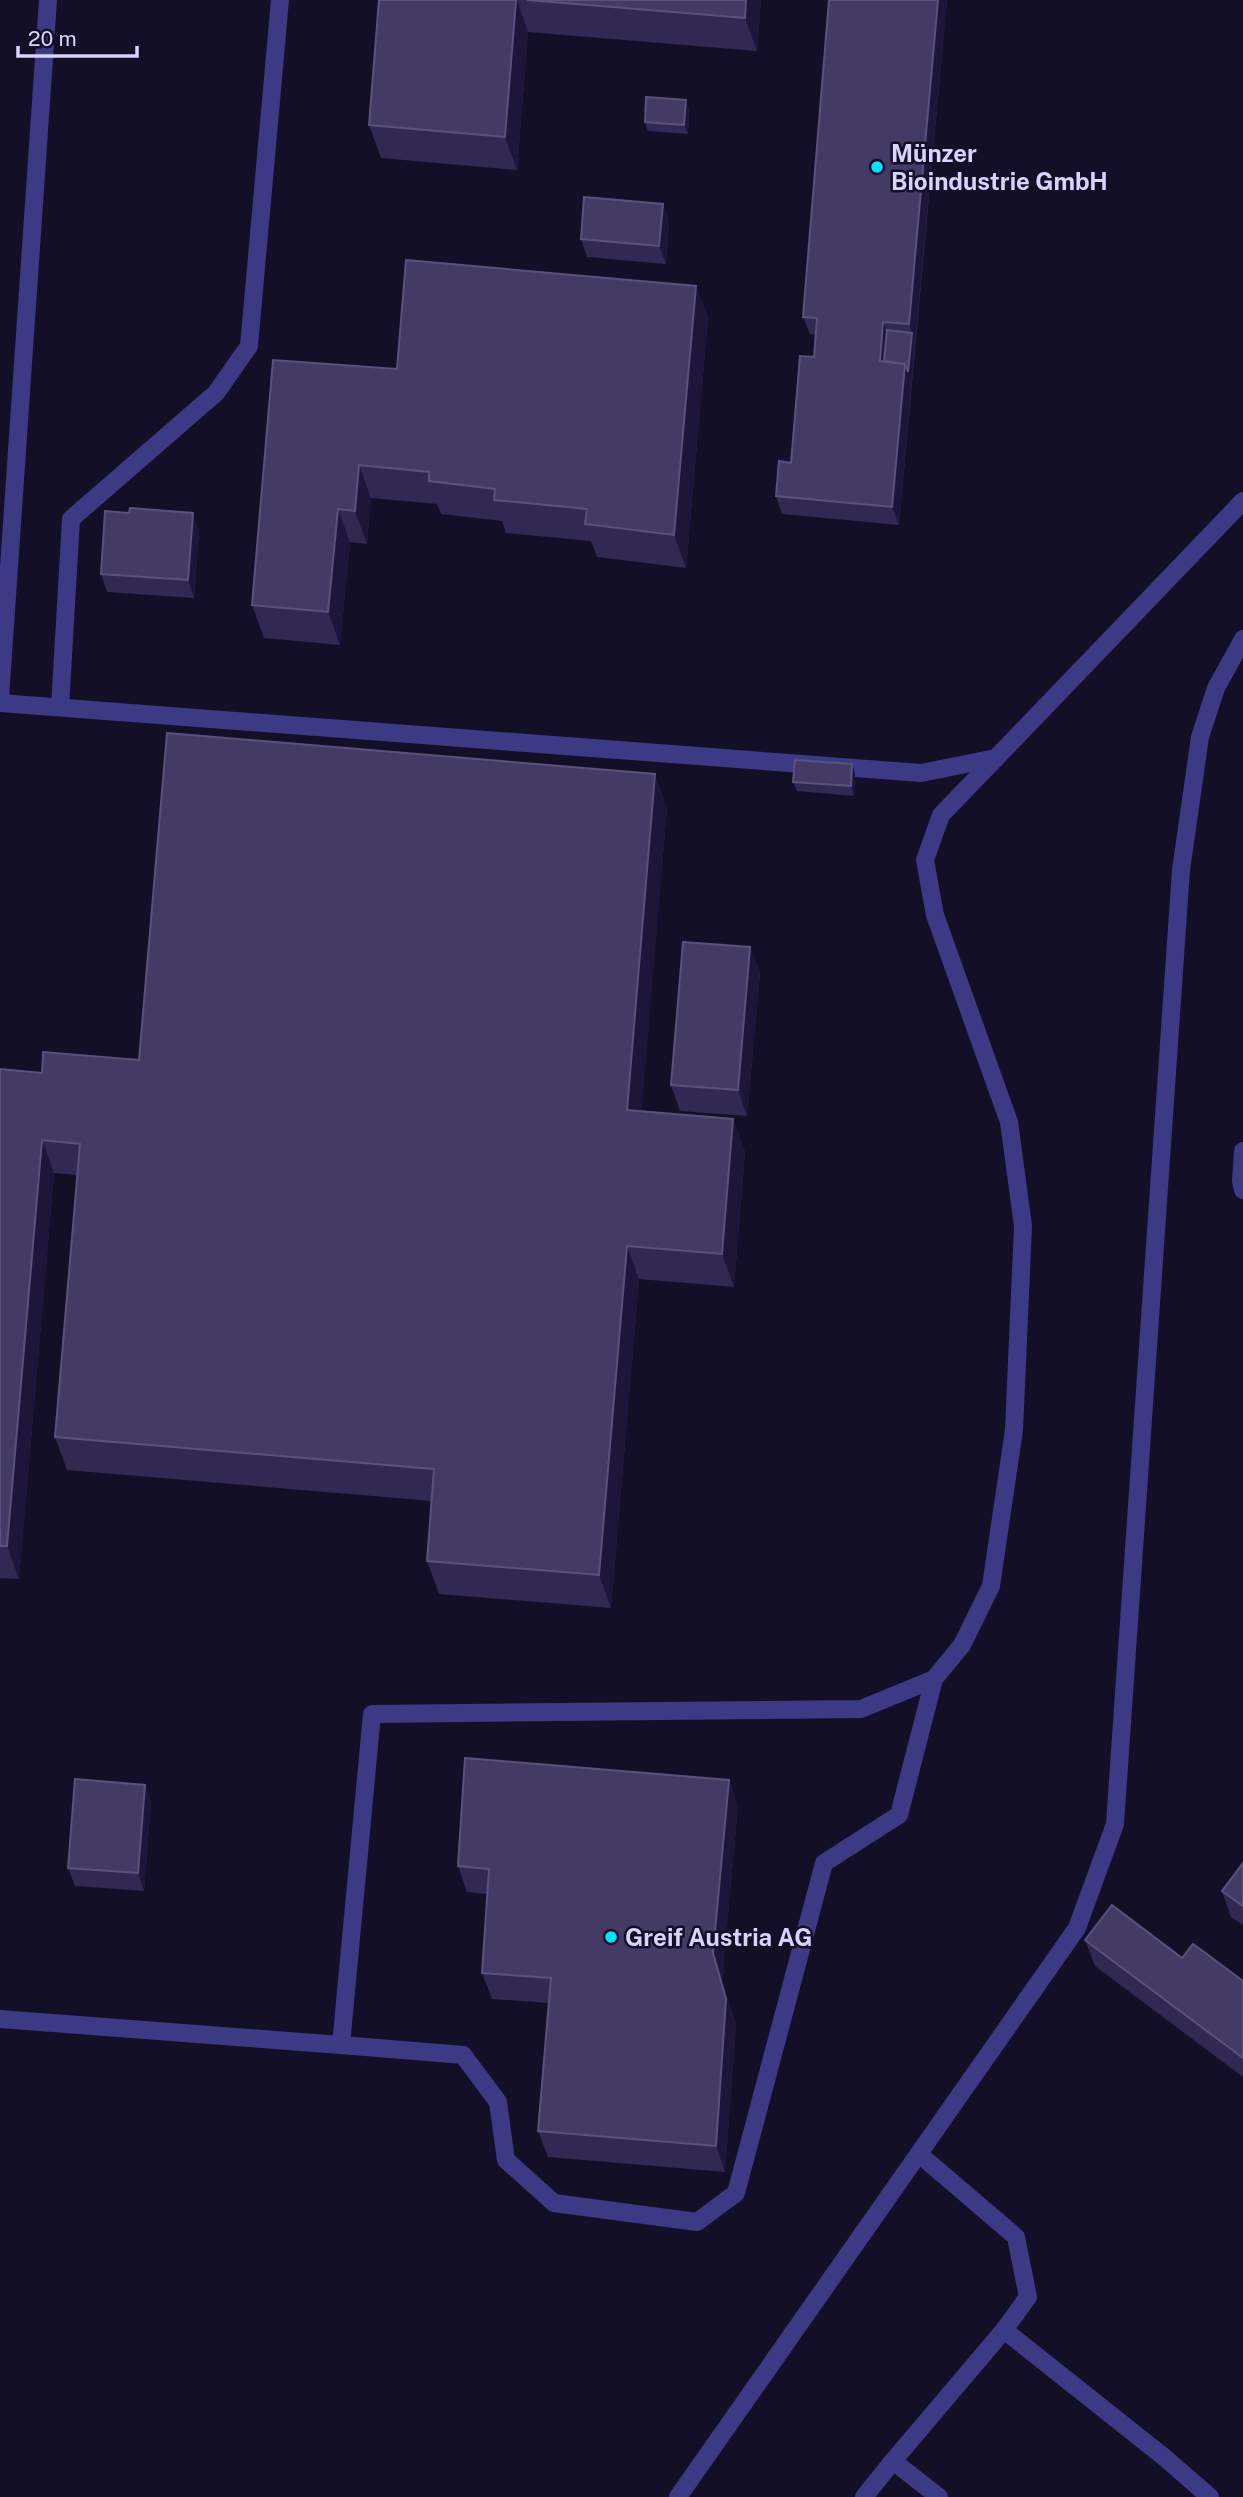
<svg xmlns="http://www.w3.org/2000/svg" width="1243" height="2497" viewBox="0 0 1243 2497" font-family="'Public Sans',sans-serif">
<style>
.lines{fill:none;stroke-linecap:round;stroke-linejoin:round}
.service{stroke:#3d3a85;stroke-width:18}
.wall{fill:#312854}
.shaded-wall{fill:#1d163a}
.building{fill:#433a66;stroke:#5a527e;stroke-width:2}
.poi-dot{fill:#00e5ff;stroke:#130f26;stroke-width:2.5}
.labels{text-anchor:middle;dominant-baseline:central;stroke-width:5;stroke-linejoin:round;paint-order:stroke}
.poi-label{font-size:24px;font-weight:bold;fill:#d9d4ff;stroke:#130f26;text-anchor:start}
</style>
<rect width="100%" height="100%" fill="#130f26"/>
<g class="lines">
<!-- service -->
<g class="service">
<path d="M0,698L48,0"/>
<path d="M0,703L921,773L996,758L1243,501"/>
<path d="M60,707L71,519L216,393L249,346L280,0"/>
<path d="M1243,1151L1241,1181L1243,1190"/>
<path d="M934,1679L899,1815L824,1863L736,2193L697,2222L554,2203L506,2160L498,2102L463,2055L341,2045L372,1714L861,1709L934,1679L962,1645L991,1586L1014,1430L1023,1226L1009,1122L935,915L925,860L941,815L996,758"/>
<path d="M0,2019L341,2045"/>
<path d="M1004,2330L1164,2457L1210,2497"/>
<path d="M893,2461L1004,2330L1028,2297L1016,2237L919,2154"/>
<path d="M678,2497L1077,1928L1115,1824L1181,870L1200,737L1216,688L1243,639"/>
<path d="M864,2497L893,2461L939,2497"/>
</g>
</g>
<!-- wall -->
<g class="wall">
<path d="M379,0H761L757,51L528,32L517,170L381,158L369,125Z"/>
<path d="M947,0L899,525L782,514L776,496L791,463L814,357L816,335L810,334L803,317Z"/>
<path d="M689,109L688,134L648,131L645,122Z"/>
<path d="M663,204L669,221L666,264L587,257L581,239Z"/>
<path d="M696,286L708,318L686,568L597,557L591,541L506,533L502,521L441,514L437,504L371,498L367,544L350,542L340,645L264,638L252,605L397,369Z"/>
<path d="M199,531L194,598L107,592L101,574Z"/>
<path d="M852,764L855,774L854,796L797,791L793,782Z"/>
<path d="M667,807L641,1111L733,1119L745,1152L734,1287L639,1279L611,1608L439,1594L427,1561L432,1501L67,1470L55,1437L77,1175L54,1173L19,1579L0,1578V1069L42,1073L139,1060Z"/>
<path d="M750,947L760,973L747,1116L680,1111L671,1085Z"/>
<path d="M729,1780L738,1806L722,1979L736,2025L725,2172L548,2157L538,2131L549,2003L492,1999L482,1973L487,1894L467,1892L458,1866Z"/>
<path d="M145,1785L151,1802L144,1891L75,1886L68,1868Z"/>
<path d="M1243,1863V1925L1231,1917L1222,1891Z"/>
<path d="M1085,1940L1182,1958L1243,1981V2077L1095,1966Z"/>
</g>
<!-- shaded-wall -->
<g class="shaded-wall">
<path d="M517,0L528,32L517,170L505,137Z"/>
<path d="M746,0H761L757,51L745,18Z"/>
<path d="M938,0H947L915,342L909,324Z"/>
<path d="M686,100L689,109L688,134L684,125Z"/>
<path d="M663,204L669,221L666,264L659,246Z"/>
<path d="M696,286L708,318L686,568L674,535Z"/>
<path d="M883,322L890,340L887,370L880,361Z"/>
<path d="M912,333L915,342L899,525L892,507L905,364Z"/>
<path d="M359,465L371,498L367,544L355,511Z"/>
<path d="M338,509L350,542L340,645L328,612Z"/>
<path d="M193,513L199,531L194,598L188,580Z"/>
<path d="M852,764L855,774L854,796L851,786Z"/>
<path d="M655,774L667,807L639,1143L627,1110Z"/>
<path d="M750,947L760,973L747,1116L738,1090Z"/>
<path d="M733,1119L745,1152L734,1287L722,1254Z"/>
<path d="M42,1140L54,1173L19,1579L7,1546Z"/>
<path d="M627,1246L639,1279L611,1608L599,1575Z"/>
<path d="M729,1780L738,1806L722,1979L736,2025L725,2172L716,2146L713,1953Z"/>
<path d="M145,1785L151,1802L144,1891L138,1873Z"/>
</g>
<!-- building -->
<g class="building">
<path d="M379,0H516L505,137L369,125Z"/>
<path d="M527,0H746L745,18Z"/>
<path d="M829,0H938L909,324L883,322L880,361L905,364L892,507L776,496L779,461L791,463L800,356L814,357L817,318L803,317Z"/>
<path d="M646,97L686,100L684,125L645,122Z"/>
<path d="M584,197L663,204L659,246L581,239Z"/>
<path d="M406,260L696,286L674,535L585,524L587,509L494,500L495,489L429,481V472L359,465L355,511L338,509L328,612L252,605L273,360L397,369Z"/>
<path d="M887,330L912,333L908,372L905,364L884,361Z"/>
<path d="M130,508L193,513L188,580L101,574L105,511L129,513Z"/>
<path d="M167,733L655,774L627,1110L733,1119L722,1254L627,1246L599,1575L427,1561L434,1469L55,1437L80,1144L42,1140L7,1546H0V1069L42,1073L43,1052L139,1060Z"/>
<path d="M795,760L852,764L851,786L793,782Z"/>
<path d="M683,942L750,947L738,1090L671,1085Z"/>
<path d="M465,1758L729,1780L713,1953L726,1999L716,2146L538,2131L551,1978L482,1973L489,1869L458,1866Z"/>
<path d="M75,1779L145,1785L138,1873L68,1868Z"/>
<path d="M1243,1863V1906L1222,1891Z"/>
<path d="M1112,1905L1182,1958L1193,1944L1243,1981V2058L1085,1940Z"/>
</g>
<!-- markers -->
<g class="poi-dot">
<circle cx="877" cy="167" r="7"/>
<circle cx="611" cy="1937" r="7"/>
</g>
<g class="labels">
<!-- poi labels -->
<g class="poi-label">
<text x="891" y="153">Münzer<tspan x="891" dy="28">Bioindustrie GmbH</tspan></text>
<text x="625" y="1937">Greif Austria AG</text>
</g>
</g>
<!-- scale -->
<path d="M18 46v10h119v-10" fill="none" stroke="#d9d4ff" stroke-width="3.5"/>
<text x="28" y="46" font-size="21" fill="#d9d4ff" stroke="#130f26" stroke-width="5" paint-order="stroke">20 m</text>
</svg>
